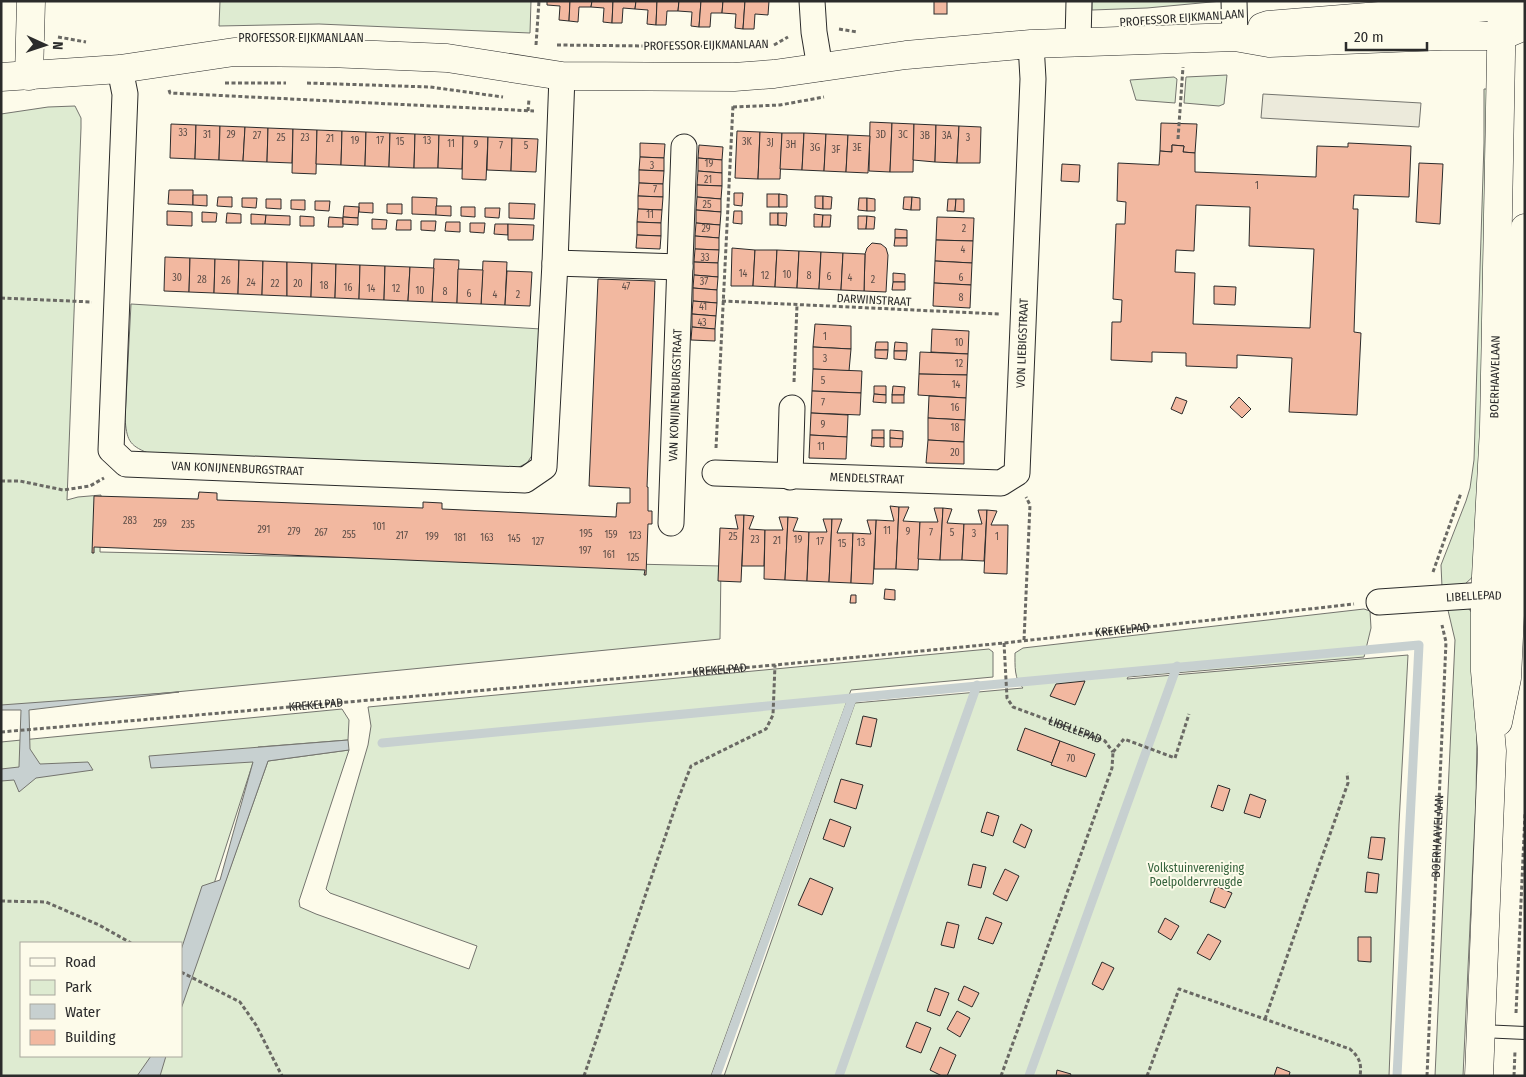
<svg xmlns="http://www.w3.org/2000/svg" width="1526" height="1077" viewBox="0 0 1526 1077" font-family="'Fira Sans Condensed',sans-serif">
<style>
.green{fill:#deebd1;stroke:#74746e;fill-rule:evenodd}
.parking{fill:#eceadb;stroke:#74746e}
.water{fill:#c7d0d0;stroke:#74746e}
.lines{fill:none;stroke-linecap:round;stroke-linejoin:round}
.stream{stroke:#c7d0d0;stroke-width:9}
.building{fill:#f2b8a0;stroke:#2b2b2b;fill-rule:evenodd}
.service-casing{stroke:#2b2b2b;stroke-width:14}
.minor-casing{stroke:#2b2b2b;stroke-width:27}
.tertiary-casing{stroke:#2b2b2b;stroke-width:29}
.secondary-casing{stroke:#2b2b2b;stroke-width:29}
.path{stroke:#6a6964;stroke-width:3;stroke-dasharray:4 2.5;stroke-linecap:butt}
.service{stroke:#fdfbea;stroke-width:12}
.minor{stroke:#fdfbea;stroke-width:25}
.tertiary{stroke:#fdfbea;stroke-width:28}
.secondary{stroke:#fdfbea;stroke-width:28}
.labels{text-anchor:middle;dominant-baseline:central;stroke-width:4;stroke-linejoin:round;paint-order:stroke}
.number-label{font-size:10px;fill:#5d4e48}
.street-label{font-size:12px;fill:#2b2b2b;stroke:#fdfbea}
.park-label{font-size:12px;fill:#34623c;stroke:#fdfbea}
</style>
<rect width="100%" height="100%" fill="#fdfbea"/>
<!-- green -->
<g class="green">
<path d="M220,1H531L530,33L319,24L219,26Z"/>
<path d="M1092,1H1222L1147,8L1092,10Z"/>
<path d="M1227,75L1224,104L1219,106L1184,103L1186,77Z"/>
<path d="M1174,77L1177,79L1175,103L1136,100L1130,80Z"/>
<path d="M1484,89H1491L1481,569L1463,586L1442,587L1441,565L1466,501L1470,488L1474,460L1484,143Z"/>
<path d="M75,106L81,118V128L67,500L78,497L101,495L100,552L721,566L720,639L1,709V114L48,107Z"/>
<path d="M131,304L541,329L537,448L527,463L515,469L148,453C128,445 127,439 125,419Z"/>
<path d="M1465,605L1479,620L1476,796L1463,1076H1435L1455,640L1447,606Z"/>
<path d="M1364,609L1370,611L1371,628L1364,657L1128,677L1127,679L1408,655L1399,824L1389,1076H724L855,703L1023,688C1014,679 1015,666 1015,653L1023,648Z"/>
<path d="M989,649L993,652V677L851,690L711,1076H1V742L342,709L349,720L348,740L258,747L211,893L222,891L268,761L349,750L299,901L300,907L316,914L469,969L477,946L330,893L326,889L368,745L371,726L368,707ZM21,943H181V1056H21Z"/>
</g>
<!-- parking -->
<path class="parking" d="M1263,94L1421,103L1419,127L1261,118Z"/>
<!-- water -->
<g class="water">
<path d="M179,692L29,710L30,749L40,764L88,762L93,770L36,778L19,792L14,780L1,781V769L19,767L21,710H1V705Z"/>
<path d="M348,740L349,750L268,761L181,1009V950L202,886L220,880L253,762L151,768L149,756Z"/>
<path d="M151,1056H166L160,1076H137Z"/>
</g>
<g class="lines">
<!-- stream -->
<g class="stream">
<path d="M382,743C728,710 1073,676 1419,645L1397,1076"/>
<path d="M716,1076L852,699"/>
<path d="M839,1076L977,685"/>
<path d="M1029,1076L1177,666"/>
</g>
</g>
<!-- building -->
<g class="building">
<path d="M547,1H570L569,21L559,20L560,6L547,5Z"/>
<path d="M570,1H592L591,7H579L578,22L569,21Z"/>
<path d="M592,1H613L612,23L603,22L604,8L591,7Z"/>
<path d="M613,1H636L635,9L623,8L622,23H612Z"/>
<path d="M636,1H657L656,25L647,24L648,10L635,9Z"/>
<path d="M657,1H679L678,11H667L666,25H656Z"/>
<path d="M679,1H701L699,27L691,26L692,12L678,11Z"/>
<path d="M701,1H723L722,13H711L710,27H699Z"/>
<path d="M723,1H745L743,29L735,28L736,14L722,13Z"/>
<path d="M745,1H769L768,15L755,14L754,29H743Z"/>
<rect x="934" y="1" width="13" height="13"/>
<path d="M870,122L892,123L890,172L869,171Z"/>
<path d="M892,123L914,124L913,172H890Z"/>
<path d="M1161,123L1197,124L1195,153L1183,152L1184,146L1172,145V152L1160,151Z"/>
<path d="M171,124L196,125L195,159L170,158Z"/>
<path d="M914,124L936,125L935,162L913,160Z"/>
<path d="M196,125L220,126L219,160L195,159Z"/>
<path d="M936,125L959,126L957,163L935,162Z"/>
<path d="M220,126L245,127L243,161L219,160Z"/>
<path d="M959,126L981,127L980,163H957Z"/>
<path d="M245,127L268,128L267,162L243,161Z"/>
<path d="M268,128L293,129L292,163L267,162Z"/>
<path d="M293,129L317,130L316,174L292,173Z"/>
<path d="M317,130L342,131L341,165L316,164Z"/>
<path d="M342,131L366,132L365,166L341,165Z"/>
<path d="M737,131L760,132L758,179L735,178Z"/>
<path d="M366,132L390,133L389,167L365,166Z"/>
<path d="M760,132L782,133L780,179H758Z"/>
<path d="M390,133L415,134L414,168L389,167Z"/>
<path d="M782,133H804L802,170L780,169Z"/>
<path d="M804,133L826,134L824,171L802,170Z"/>
<path d="M415,134L439,135L438,168H414Z"/>
<path d="M826,134L848,135L846,172L824,171Z"/>
<path d="M439,135L463,136L462,169L438,168Z"/>
<path d="M848,135L870,136L868,173L846,172Z"/>
<path d="M463,136L488,137L486,180L462,179Z"/>
<path d="M488,137L512,138L511,171L487,170Z"/>
<path d="M512,138L538,139L536,172L511,171Z"/>
<path d="M640,143L665,144L664,158L640,157Z"/>
<path d="M1348,143L1411,146L1409,197L1354,195L1353,209H1358L1354,332L1361,333L1357,415L1289,412L1292,358L1237,355V368L1186,366V353L1152,352V362L1111,360L1112,322H1121L1122,300L1113,299L1116,224H1125L1126,202L1117,201L1118,163L1159,165L1160,151L1172,152V145L1184,146L1183,152L1195,153V172L1316,177L1317,146L1348,147ZM1196,205L1250,207L1249,246L1314,249L1310,328L1193,324L1195,273L1175,272L1176,250L1194,251Z"/>
<path d="M699,145L723,147L722,160L698,158Z"/>
<path d="M640,157L664,158V171L639,170Z"/>
<path d="M698,158L722,160V173L698,171Z"/>
<path d="M1419,163L1443,164L1440,224L1416,222Z"/>
<path d="M1062,164L1080,165L1079,182L1061,181Z"/>
<path d="M639,170L664,171L663,184L639,183Z"/>
<path d="M698,171L722,173V186L697,185Z"/>
<path d="M639,183L663,184V197L638,196Z"/>
<path d="M697,185L722,186L721,199L697,197Z"/>
<path d="M169,190H193V205L168,204Z"/>
<path d="M734,193H743L742,206L734,205Z"/>
<rect x="767" y="194" width="12" height="13"/>
<path d="M779,194L787,195V207H779Z"/>
<path d="M193,195H207V206L193,205Z"/>
<path d="M638,196L663,197L662,210L638,209Z"/>
<path d="M815,196H823V209L815,208Z"/>
<path d="M823,196L832,197L831,209H823Z"/>
<path d="M218,197H232V207L217,206Z"/>
<path d="M412,197L437,198L436,215L412,214Z"/>
<path d="M697,197L721,199V212L696,210Z"/>
<path d="M904,197H912L911,210L903,209Z"/>
<path d="M912,197L920,198V210H911Z"/>
<path d="M242,198H257L256,208L242,207Z"/>
<path d="M859,198H867V211L858,210Z"/>
<path d="M867,198L875,199V211H867Z"/>
<path d="M266,199H281V209L266,208Z"/>
<path d="M948,199H956L955,211H947Z"/>
<path d="M956,199H964V212L955,211Z"/>
<path d="M291,200H305V210L291,209Z"/>
<path d="M315,201H330L329,211L315,210Z"/>
<path d="M359,203H373V213L359,212Z"/>
<path d="M509,203L535,204L534,219L509,218Z"/>
<path d="M387,204H402V214L387,213Z"/>
<path d="M344,206L359,207L358,218L343,217Z"/>
<path d="M436,206H451V216L436,215Z"/>
<path d="M461,207H475V217L461,216Z"/>
<path d="M485,208H500L499,218L485,217Z"/>
<path d="M638,209L662,210L661,223L637,222Z"/>
<path d="M696,210L721,212L720,225L696,223Z"/>
<path d="M167,211L192,212V226L167,225Z"/>
<path d="M734,211H742V224L733,223Z"/>
<path d="M202,212L217,213L216,222H202Z"/>
<path d="M227,213L241,214V223H226Z"/>
<rect x="770" y="213" width="8" height="12"/>
<path d="M778,213H787L786,226L778,225Z"/>
<path d="M251,214L266,215L265,224H251Z"/>
<path d="M814,214L823,215L822,227H814Z"/>
<path d="M266,215L290,216V225L265,224Z"/>
<path d="M823,215H831L830,227H822Z"/>
<path d="M300,216L314,217V226H300Z"/>
<path d="M858,216H867L866,229H858Z"/>
<path d="M867,216L875,217L874,229H866Z"/>
<path d="M329,217L343,218V227H328Z"/>
<path d="M343,217L358,218V225L343,224Z"/>
<path d="M937,217L974,218L973,241L936,240Z"/>
<path d="M372,219L387,220L386,229H372Z"/>
<path d="M397,220H411V230H396Z"/>
<path d="M421,221H436L435,231L421,230Z"/>
<path d="M446,222H460V232L445,231Z"/>
<path d="M637,222L661,223V236L637,235Z"/>
<path d="M470,223H485L484,233L470,232Z"/>
<path d="M696,223L720,225L719,238L695,236Z"/>
<path d="M495,224H508V235L494,234Z"/>
<path d="M508,224L534,225L533,240H508Z"/>
<path d="M895,229L907,230V238H895Z"/>
<path d="M637,235L661,236L660,249L636,248Z"/>
<path d="M695,236L719,238V250L695,249Z"/>
<path d="M895,238H907V246H894Z"/>
<path d="M936,240L973,241L972,263L935,261Z"/>
<path d="M872,243L881,244L886,248L888,255L886,292L864,291L865,254L867,248Z"/>
<path d="M732,248L755,250L753,286H731Z"/>
<path d="M695,249L719,250L718,263L694,262Z"/>
<path d="M755,250H777L775,287L753,286Z"/>
<path d="M777,250L799,251L797,288L775,287Z"/>
<path d="M799,251L821,252L819,289L797,288Z"/>
<path d="M821,252L843,253L841,290L819,289Z"/>
<path d="M843,253L865,254L864,291L841,290Z"/>
<path d="M165,257L190,258L189,292L164,291Z"/>
<path d="M190,258L215,259L214,293L189,292Z"/>
<path d="M215,259L239,260L238,294L214,293Z"/>
<path d="M434,259L459,260L457,303L432,302Z"/>
<path d="M239,260L263,261L262,295L238,294Z"/>
<path d="M263,261L287,262V296L262,295Z"/>
<path d="M483,261L507,262L505,305L481,304Z"/>
<path d="M935,261L972,263L971,285L934,283Z"/>
<path d="M287,262L312,263L311,297L287,296Z"/>
<path d="M694,262L718,263V277L694,275Z"/>
<path d="M312,263L336,264L335,298L311,297Z"/>
<path d="M336,264L360,265L359,299L335,298Z"/>
<path d="M360,265L385,266L384,300L359,299Z"/>
<path d="M385,266L410,267L408,301L384,300Z"/>
<path d="M410,267L434,268L432,302L408,301Z"/>
<path d="M458,269L483,270L481,304L457,303Z"/>
<path d="M507,271L532,272L530,306L505,305Z"/>
<path d="M893,273L905,274V282H893Z"/>
<path d="M694,275L718,277L717,290L693,288Z"/>
<path d="M598,279L655,281L647,487H648V511H652V524H648L646,575H644L645,570L94,547V553H92L94,496L198,499L199,492L217,493V500L423,508V502L442,503V509L616,517L617,503H630V488L589,486Z"/>
<path d="M893,282H905V290H892Z"/>
<path d="M934,283L971,285L970,308L933,306Z"/>
<path d="M1214,286L1236,287L1235,305L1214,304Z"/>
<path d="M693,288L717,290V303L693,301Z"/>
<path d="M693,301L717,303L716,316L692,314Z"/>
<path d="M692,314L716,316L715,329L692,327Z"/>
<path d="M815,324L851,326V349L813,347Z"/>
<path d="M692,327L715,329V341L691,340Z"/>
<path d="M932,329L969,331L968,354L931,352Z"/>
<path d="M876,342H888V350H875Z"/>
<path d="M895,342L907,343V351H894Z"/>
<path d="M813,347L851,349L849,371L813,369Z"/>
<path d="M875,350H888L887,359L875,358Z"/>
<path d="M894,351H907L906,360L894,359Z"/>
<path d="M920,352L968,354L967,375L919,374Z"/>
<path d="M813,369L862,371L861,393L812,391Z"/>
<path d="M919,374L967,375L966,398L918,395Z"/>
<path d="M874,386H886V395L874,394Z"/>
<path d="M893,386L905,387L904,395H892Z"/>
<path d="M812,391L861,393L860,415L811,413Z"/>
<path d="M874,394L886,395V403L873,402Z"/>
<rect x="892" y="395" width="12" height="8"/>
<path d="M929,396L966,398L965,420L928,418Z"/>
<path d="M1176,397L1187,401L1182,414L1171,409Z"/>
<path d="M1239,397L1251,409L1242,418L1230,407Z"/>
<path d="M811,413L848,415L847,437L810,435Z"/>
<path d="M928,418L965,420L964,442L928,440Z"/>
<rect x="872" y="430" width="12" height="8"/>
<path d="M890,430L903,431V439L890,438Z"/>
<path d="M810,435L847,437L846,459L809,458Z"/>
<path d="M872,438H884V447L871,446Z"/>
<path d="M890,438L903,439L902,447H890Z"/>
<path d="M928,440L964,442V464L926,463Z"/>
<path d="M890,506L899,507L896,569H874L876,520L894,521Z"/>
<path d="M899,507H909L903,521L920,522L918,570L896,569Z"/>
<path d="M934,508H943L940,560L918,559L920,522H938Z"/>
<path d="M943,508L952,509L947,523L964,524L962,560H940Z"/>
<path d="M978,510H987L984,561L962,560L964,524H982Z"/>
<path d="M987,510L997,511L991,525H1008L1007,574L984,573Z"/>
<path d="M735,515H744L741,582L718,581L720,528L738,529Z"/>
<path d="M744,515L754,516L749,529L765,530L764,566H742Z"/>
<path d="M779,517H788L785,580L764,579L765,530H783Z"/>
<path d="M788,517L798,518L793,531L809,532L807,581L785,580Z"/>
<path d="M823,519H832L829,582L807,581L809,532H827Z"/>
<path d="M832,519H842L837,533H853L851,583L829,582Z"/>
<path d="M867,520H876L873,584L851,583L853,533L871,534Z"/>
<path d="M885,589L895,590V600L884,599Z"/>
<path d="M851,595H856V603H850Z"/>
<path d="M1085,681L1075,705L1050,696L1056,684Z"/>
<path d="M863,716L877,719L871,747L856,744Z"/>
<path d="M1025,728L1060,741L1052,763L1017,750Z"/>
<path d="M1060,741L1095,754L1086,777L1051,765Z"/>
<path d="M841,779L863,785L856,809L834,802Z"/>
<path d="M1218,785L1230,789L1223,811L1211,807Z"/>
<path d="M1250,794L1266,800L1260,818L1244,813Z"/>
<path d="M987,812L999,816L993,836L981,832Z"/>
<path d="M830,819L851,827L844,847L823,839Z"/>
<path d="M1021,824L1032,830L1025,848L1013,842Z"/>
<path d="M1371,837L1385,838L1382,860L1368,858Z"/>
<path d="M973,864L986,867L981,888L968,885Z"/>
<path d="M1005,869L1019,876L1007,901L993,894Z"/>
<path d="M1367,872L1379,874L1377,893L1365,892Z"/>
<path d="M810,878L833,888L822,915L798,905Z"/>
<path d="M1216,886L1232,893L1225,908L1210,902Z"/>
<path d="M986,917L1002,923L993,944L978,939Z"/>
<path d="M1165,918L1179,926L1171,940L1158,932Z"/>
<path d="M947,922L959,925L954,948L941,945Z"/>
<path d="M1208,934L1221,941L1210,960L1197,953Z"/>
<path d="M1358,937H1371V962L1358,961Z"/>
<path d="M1102,962L1114,968L1103,990L1092,984Z"/>
<path d="M964,986L979,993L972,1007L958,1000Z"/>
<path d="M935,988L949,993L940,1016L927,1011Z"/>
<path d="M957,1011L970,1018L960,1037L947,1029Z"/>
<path d="M916,1022L931,1028L921,1053L906,1047Z"/>
<path d="M940,1047L956,1055L947,1076H942L930,1070Z"/>
<path d="M1277,1067L1290,1072L1289,1076H1274Z"/>
<path d="M1057,1070L1071,1074L1070,1076H1056Z"/>
</g>
<g class="lines">
<defs>
<path id="service" d="M1481,1031L1525,1033"/>
<g id="minor">
<path d="M812,1L814,32L820,68"/>
<path d="M1234,1L1235,37"/>
<path d="M1078,41L1079,1"/>
<path id="s4" d="M120,69L125,94L111,450L126,464L525,480L544,467L555,263L562,76"/>
<path d="M555,263L680,267"/>
<path id="s5" d="M715,473L1001,483L1017,473L1033,79L1031,44"/>
<path d="M790,477L792,408"/>
<path id="s6" d="M671,523L684,147"/>
<path id="s7" d="M1379,602L1485,595L1506,596"/>
</g>
<g id="tertiary">
<path d="M1262,27L1268,25L1502,6L1523,16"/>
<path d="M29,76L31,1"/>
<path d="M1,77L120,69L234,52L329,53L447,58L562,76L734,77L774,74L906,55L1031,44L1235,37L1269,43L1442,36H1501L1525,26"/>
</g>
<g id="secondary">
<path d="M1498,722L1507,678L1519,428L1525,228"/>
<path id="s8" d="M1479,1076L1492,751L1485,671V595L1494,428L1502,1"/>
</g>
</defs>
<!-- service casing -->
<use href="#service" class="service-casing"/>
<!-- minor casing -->
<use href="#minor" class="minor-casing"/>
<!-- tertiary casing -->
<use href="#tertiary" class="tertiary-casing"/>
<!-- secondary casing -->
<use href="#secondary" class="secondary-casing"/>
<!-- path -->
<g class="path">
<path d="M839,29L857,32"/>
<path d="M58,37L86,42"/>
<path d="M536,45L539,1"/>
<path d="M557,45L740,47"/>
<path d="M774,45L788,37"/>
<path d="M225,83H286"/>
<path d="M307,83L430,87L503,97"/>
<path d="M169,90L170,93L534,111"/>
<path d="M733,107L780,105L824,97"/>
<path d="M528,111L529,99"/>
<path d="M1178,139L1183,67"/>
<path d="M1,298L92,302"/>
<path d="M722,301L999,314"/>
<path d="M794,382L797,305"/>
<path d="M716,448L733,105"/>
<path d="M1,481H20L63,490L90,486L104,478"/>
<path d="M1433,572L1461,493"/>
<path d="M1024,640L1030,505L1026,497"/>
<path id="s1" d="M1004,643L1007,698L1013,707L1105,741L1113,752"/>
<path id="s2" d="M1,732L775,665L1004,643L1354,604"/>
<path d="M1113,752L1124,739L1175,758L1189,714"/>
<path d="M1,901L46,902L99,925L131,943"/>
<path d="M181,972L240,1002L256,1025L282,1076"/>
<path d="M1516,1013L1525,814"/>
<path d="M1265,1019L1348,783L1347,773"/>
<path d="M584,1076L677,802L691,766L766,729L773,715L775,665"/>
<path d="M1001,1076L1112,768L1113,752"/>
<path d="M1147,1076L1179,989L1350,1049C1359,1057 1362,1063 1360,1076"/>
<path id="s3" d="M1427,1076L1446,642L1442,625"/>
<path d="M1514,1076L1515,1051"/>
</g>
<!-- service -->
<use href="#service" class="service"/>
<!-- minor -->
<use href="#minor" class="minor"/>
<!-- tertiary -->
<use href="#tertiary" class="tertiary"/>
<!-- secondary -->
<use href="#secondary" class="secondary"/>
</g>
<g class="labels">
<!-- number labels -->
<g class="number-label">
<text x="183" y="133">33</text>
<text x="207" y="135">31</text>
<text x="231" y="135">29</text>
<text x="881" y="135">3D</text>
<text x="903" y="135">3C</text>
<text x="257" y="136">27</text>
<text x="925" y="136">3B</text>
<text x="947" y="136">3A</text>
<text x="281" y="138">25</text>
<text x="305" y="138">23</text>
<text x="968" y="138">3</text>
<text x="330" y="139">21</text>
<text x="355" y="141">19</text>
<text x="380" y="141">17</text>
<text x="427" y="141">13</text>
<text x="400" y="142">15</text>
<text x="747" y="142">3K</text>
<text x="770" y="143">3J</text>
<text x="451" y="144">11</text>
<text x="476" y="145">9</text>
<text x="791" y="145">3H</text>
<text x="501" y="146">7</text>
<text x="526" y="146">5</text>
<text x="815" y="148">3G</text>
<text x="857" y="148">3E</text>
<text x="836" y="150">3F</text>
<text x="709" y="164">19</text>
<text x="652" y="166">3</text>
<text x="708" y="180">21</text>
<text x="1257" y="186">1</text>
<text x="655" y="190">7</text>
<text x="707" y="205">25</text>
<text x="650" y="215">11</text>
<text x="706" y="229">29</text>
<text x="964" y="229">2</text>
<text x="963" y="250">4</text>
<text x="705" y="258">33</text>
<text x="743" y="274">14</text>
<text x="787" y="275">10</text>
<text x="765" y="276">12</text>
<text x="809" y="276">8</text>
<text x="829" y="277">6</text>
<text x="177" y="278">30</text>
<text x="850" y="278">4</text>
<text x="961" y="278">6</text>
<text x="202" y="280">28</text>
<text x="873" y="280">2</text>
<text x="226" y="281">26</text>
<text x="704" y="282">37</text>
<text x="251" y="283">24</text>
<text x="275" y="284">22</text>
<text x="298" y="284">20</text>
<text x="324" y="286">18</text>
<text x="626" y="287">47</text>
<text x="348" y="288">16</text>
<text x="371" y="289">14</text>
<text x="396" y="289">12</text>
<text x="420" y="291">10</text>
<text x="445" y="292">8</text>
<text x="469" y="294">6</text>
<text x="495" y="295">4</text>
<text x="518" y="295">2</text>
<text x="961" y="298">8</text>
<text x="703" y="307">41</text>
<text x="702" y="323">43</text>
<text x="825" y="337">1</text>
<text x="959" y="343">10</text>
<text x="825" y="359">3</text>
<text x="959" y="364">12</text>
<text x="823" y="381">5</text>
<text x="956" y="385">14</text>
<text x="823" y="403">7</text>
<text x="955" y="408">16</text>
<text x="823" y="425">9</text>
<text x="955" y="428">18</text>
<text x="821" y="447">11</text>
<text x="955" y="453">20</text>
<text x="130" y="521">283</text>
<text x="160" y="524">259</text>
<text x="188" y="525">235</text>
<text x="379" y="527">101</text>
<text x="264" y="530">291</text>
<text x="887" y="531">11</text>
<text x="294" y="532">279</text>
<text x="908" y="532">9</text>
<text x="321" y="533">267</text>
<text x="931" y="533">7</text>
<text x="952" y="533">5</text>
<text x="586" y="534">195</text>
<text x="974" y="534">3</text>
<text x="349" y="535">255</text>
<text x="611" y="535">159</text>
<text x="402" y="536">217</text>
<text x="635" y="536">123</text>
<text x="432" y="537">199</text>
<text x="733" y="537">25</text>
<text x="997" y="537">1</text>
<text x="460" y="538">181</text>
<text x="487" y="538">163</text>
<text x="514" y="539">145</text>
<text x="755" y="540">23</text>
<text x="798" y="540">19</text>
<text x="777" y="541">21</text>
<text x="538" y="542">127</text>
<text x="820" y="542">17</text>
<text x="861" y="543">13</text>
<text x="842" y="544">15</text>
<text x="585" y="551">197</text>
<text x="609" y="555">161</text>
<text x="633" y="558">125</text>
<text x="1071" y="759">70</text>
</g>
<!-- street labels -->
<g class="street-label">
<text transform="translate(1182 18) rotate(-4)">PROFESSOR EIJKMANLAAN</text>
<text x="301" y="38">PROFESSOR EIJKMANLAAN</text>
<text transform="translate(706 45) rotate(-1)">PROFESSOR EIJKMANLAAN</text>
<text transform="translate(874 300) rotate(3)">DARWINSTRAAT</text>
<text stroke="none"><textPath href="#s5" startOffset="435">VON LIEBIGSTRAAT</textPath></text>
<text stroke="none"><textPath href="#s8" startOffset="700">BOERHAAVELAAN</textPath></text>
<text stroke="none"><textPath href="#s6" startOffset="128">VAN KONIJNENBURGSTRAAT</textPath></text>
<text stroke="none"><textPath href="#s4" startOffset="514">VAN KONIJNENBURGSTRAAT</textPath></text>
<text stroke="none"><textPath href="#s5" startOffset="152">MENDELSTRAAT</textPath></text>
<text stroke="none"><textPath href="#s7" startOffset="95">LIBELLEPAD</textPath></text>
<text stroke="none"><textPath href="#s2" startOffset="1126">KREKELPAD</textPath></text>
<text stroke="none"><textPath href="#s2" startOffset="721">KREKELPAD</textPath></text>
<text stroke="none"><textPath href="#s2" startOffset="316">KREKELPAD</textPath></text>
<text stroke="none"><textPath href="#s1" startOffset="132">LIBELLEPAD</textPath></text>
<text stroke="none"><textPath href="#s3" startOffset="240">BOERHAAVELAAN</textPath></text>
</g>
<!-- park labels -->
<g class="park-label">
<text x="1196" y="868">Volkstuinvereniging<tspan x="1196" dy="14">Poelpoldervreugde</tspan></text>
</g>
</g>
<!-- border -->
<rect width="1526" height="1077" fill="none" stroke="#2b2b2b" stroke-width="5"/>
<!-- legend -->
<rect x="20" y="942" width="162" height="115" fill="#fdfbea" stroke="#a9a89e"/>
<rect x="30" y="958" width="25" height="8" fill="#fdfbea" stroke="#a9a89e"/>
<text x="65" y="967" font-size="15" fill="#2b2b2b">Road</text>
<rect x="30" y="980" width="25" height="15" fill="#deebd1" stroke="#a9a89e"/>
<text x="65" y="992" font-size="15" fill="#2b2b2b">Park</text>
<rect x="30" y="1004" width="25" height="15" fill="#c7d0d0" stroke="#a9a89e"/>
<text x="65" y="1017" font-size="15" fill="#2b2b2b">Water</text>
<rect x="30" y="1030" width="25" height="15" fill="#f2b8a0" stroke="#a9a89e"/>
<text x="65" y="1042" font-size="15" fill="#2b2b2b">Building</text>
<!-- north arrow -->
<g transform="translate(45 45) rotate(93)" stroke="#fdfbea" stroke-width="4" paint-order="stroke">
<path d="M0-4L9 19L0 12L-9 19Z" fill="#2b2b2b"/>
<text y="-8" font-size="14" font-weight="bold" text-anchor="middle" fill="#2b2b2b">N</text>
</g>
<!-- scale -->
<path d="M1346 42v8h81v-8" fill="none" stroke="#2b2b2b" stroke-width="2.5"/>
<text x="1354" y="42" font-size="15" fill="#2b2b2b" stroke="#fdfbea" stroke-width="4" paint-order="stroke">20 m</text>
</svg>
